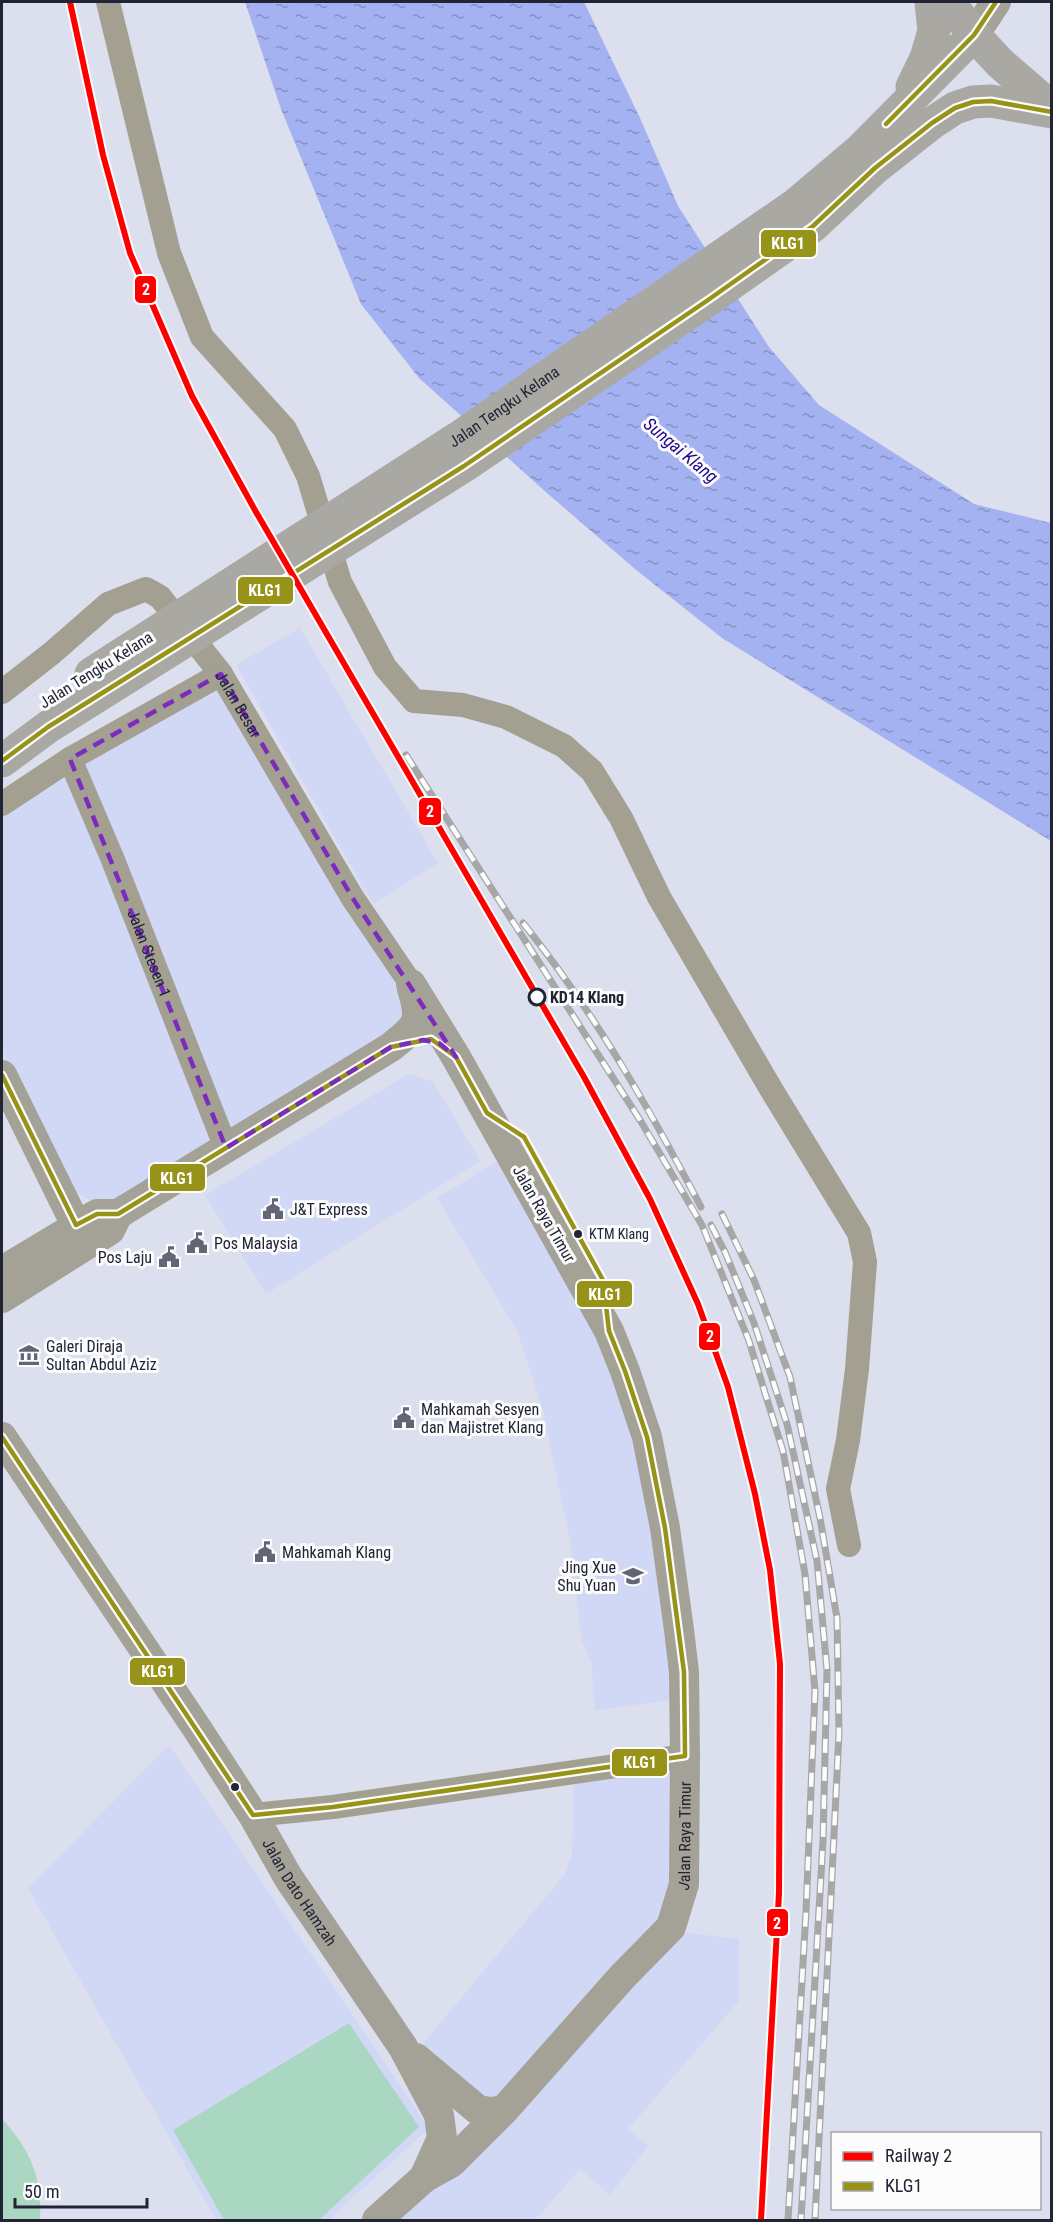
<svg xmlns="http://www.w3.org/2000/svg" width="1053" height="2222" viewBox="0 0 1053 2222" font-family="'Roboto Condensed',sans-serif">
<style>
.built{fill:#d1d8f6}
.grass{fill:#aad7c2}
.water{fill:url(#water-ripples)}
.lines{fill:none;stroke-linecap:round;stroke-linejoin:round}
.minor{stroke:#a39f91;stroke-width:24}
.major{stroke:#a4a197;stroke-width:30}
.highway{stroke:#a9a8a2;stroke-width:33}
.rail-casing{stroke:#a7a7a7;stroke-width:7}
.rail{stroke:#fcfcfc;stroke-width:4.5;stroke-dasharray:14;stroke-linecap:butt}
.bus-1-casing{stroke:#fcfcfc;stroke-width:9}
.bus-1{stroke:#979318;stroke-width:4.5}
.rail-1-casing{stroke:#fcfcfc;stroke-width:10}
.rail-1{stroke:#f00;stroke-width:6}
.marked{fill:none;stroke:#7b2cbf;stroke-width:4.5;stroke-dasharray:12 8;stroke-linejoin:round}
.stop-dot{fill:#fcfcfc;stroke:#202435;stroke-width:3}
.bus-dot{fill:#202435;stroke:#fcfcfc;stroke-width:2}
.labels{text-anchor:middle;dominant-baseline:central;stroke-width:6;stroke-linejoin:round;paint-order:stroke}
.bus-label{font-size:14px;fill:#202435;stroke:#fcfcfc;text-anchor:start}
.street-label{font-size:16px;fill:#202435;stroke:#fcfcfc}
.stop-label{font-size:16px;font-weight:bold;fill:#202435;stroke:#fcfcfc;text-anchor:start}
.poi-label{font-size:16px;fill:#202435;stroke:#fcfcfc;text-anchor:start}
.water-label{font-size:18px;font-style:italic;fill:#21088d;stroke:#fcfcfc}
.line-badge{stroke:#fcfcfc;stroke-width:2}
.badge-label{font-size:16px;text-anchor:middle;font-weight:bold;fill:#fff}
</style>
<defs>
<pattern id="water-ripples" width="26" height="14" patternUnits="userSpaceOnUse" patternTransform="scale(1.5)"><rect width="26" height="14" fill="#a4b2f2"/><path d="M2 4q2-2 4 0t4 0M15 11q2-2 4 0t4 0" fill="none" stroke="#8591c5"/></pattern>
</defs>
<rect width="100%" height="100%" fill="#dbdfee"/>
<!-- built -->
<g class="built">
<path d="M300,628L438,863L373,904L236,665Z"/>
<path d="M208,670L412,1011L409,1020L112,1202L96,1203L71,1191L2,1050V800Z"/>
<path d="M409,1074L433,1082L480,1161L266,1294L205,1195Z"/>
<path d="M500,1160L600,1335L637,1441L653,1524L673,1700L595,1710L591,1661L582,1642L570,1540L543,1411L517,1331L437,1198Z"/>
<path d="M169,1745L429,2128L328,2220H216L28,1888Z"/>
<path d="M673,1770V1880L661,1919L497,2101L479,2102L417,2051L565,1874L572,1854L574,1781Z"/>
<path d="M679,1932L739,1939V2001L628,2129L648,2146L610,2195L580,2169L535,2220H394Z"/>
</g>
<!-- grass -->
<g class="grass">
<path d="M349,2023L419,2127L319,2220H224L173,2130Z"/>
<path d="M2,2119C31,2150 42,2178 40,2220H2Z"/>
</g>
<!-- water -->
<path class="water" d="M245,2H584L640,118L678,206L769,347L819,405L974,504L1051,523V841L722,638L635,569L547,493L419,378L361,304L281,109Z"/>
<g class="lines">
<!-- minor -->
<g class="minor">
<path d="M108,2L169,253L202,337L285,429L308,476L340,582L385,667L414,701L463,705L506,717L564,746L592,771L621,818L659,897L771,1089L859,1233L865,1262L857,1369L848,1440L838,1489L849,1545"/>
<path id="s1" d="M2,692L52,653L108,604L146,589L160,597L221,674L352,897L411,984"/>
<path id="s2" d="M70,759L113,860L226,1148"/>
<path d="M2,804L70,759L221,674"/>
<path d="M253,1815L333,1807L685,1756"/>
</g>
<!-- major -->
<g class="major">
<path d="M974,35L996,2"/>
<path d="M2,1075L76,1225"/>
<path d="M2,1271L97,1214H118L391,1047C416,1026 423,1024 412,989"/>
<path d="M2,1298L110,1230L118,1214"/>
<path id="s3" d="M2,1437L198,1730L253,1815L288,1877L403,2047L439,2115L442,2138L424,2178"/>
<path d="M416,2058L478,2110L491,2112L504,2110"/>
<path id="s4" d="M377,2220L424,2178L451,2163L504,2110L622,1977L671,1927L684,1884L685,1756L684,1672L679,1630L665,1528L647,1437L625,1371L609,1331L456,1057L411,984"/>
</g>
<!-- highway -->
<g class="highway">
<path d="M949,2L974,35L1000,63L1052,108"/>
<path d="M912,87L926,58L934,31L931,2"/>
<path id="s5" d="M91,674L458,438L795,205L860,150L974,35"/>
<path d="M2,761L48,727L464,466L708,300L813,226L875,168L932,123L955,108L973,102L991,101L1052,112"/>
</g>
<defs>
<g id="rail">
<path d="M406,755L640,1120L702,1225L749,1341L783,1451L805,1574L815,1691L806,1912L788,2220"/>
<path d="M523,923C593,1010 649,1108 701,1207"/>
<path d="M722,1214L754,1280L790,1377L820,1518L837,1618L839,1733L815,2220"/>
<path d="M711,1225L725,1252L754,1323L787,1424L817,1561L827,1670L823,1841L801,2220"/>
</g>
</defs>
<!-- rail casing -->
<use href="#rail" class="rail-casing"/>
<!-- rail -->
<use href="#rail" class="rail"/>
<defs>
<g id="bus-1">
<path d="M886,124L974,35L996,2"/>
<path d="M2,761L48,727L464,466L708,300L813,226L875,168L932,123L955,108L973,102L991,101L1052,112"/>
<path d="M2,1075L76,1225L97,1214H118L391,1047L431,1039L456,1057L487,1113L524,1137L603,1280L609,1331L625,1371L647,1437L665,1528L684,1672L685,1756L333,1807L253,1815L2,1437"/>
</g>
</defs>
<!-- bus-1 casing -->
<use href="#bus-1" class="bus-1-casing"/>
<!-- bus-1 -->
<use href="#bus-1" class="bus-1"/>
<defs>
<path id="rail-1" d="M70,2L103,155L130,253L192,396L256,512L584,1077L650,1199L698,1304L728,1387L755,1494L770,1570L780,1664L779,1893L761,2220"/>
</defs>
<!-- rail-1 casing -->
<use href="#rail-1" class="rail-1-casing"/>
<!-- rail-1 -->
<use href="#rail-1" class="rail-1"/>
</g>
<!-- marked area -->
<path class="marked" d="M221,674L352,897L456,1057L439,1043L423,1040L391,1047L226,1148L70,759Z"/>
<!-- icons -->
<defs>
<symbol id="civic-bare" viewBox="-9 -9 18 18"><path d="M-.6-6.5H3V-4.5H.6V-3L4-1V1h2V6H-6V1h2V-1L-.6-3ZM-1.2 2.5V6h2.4V2.5Z" fill="#616576" stroke="#fcfcfc" stroke-width="2.5" paint-order="stroke"/></symbol>
<symbol id="museum-bare" viewBox="-9 -9 18 18"><path d="M0-6L6-3V-2H-6V-3ZM-5-1h2V3h-2ZM-1-1h2V3h-2ZM3-1h2V3H3ZM-6 4H6V6H-6Z" fill="#616576" stroke="#fcfcfc" stroke-width="2.5" paint-order="stroke"/></symbol>
<symbol id="university-bare" viewBox="-9 -9 18 18"><path d="M0-5L7-2L0 1L-7-2ZM-4 1L0 2.5L4 1V4Q0 6-4 4Z" fill="#616576" stroke="#fcfcfc" stroke-width="2.5" paint-order="stroke"/></symbol>
</defs>
<g fill-rule="evenodd">
<use href="#civic-bare" x="258" y="1194" width="30" height="30"/>
<use href="#civic-bare" x="182" y="1228" width="30" height="30"/>
<use href="#civic-bare" x="154" y="1242" width="30" height="30"/>
<use href="#museum-bare" x="14" y="1340" width="30" height="30"/>
<use href="#civic-bare" x="389" y="1403" width="30" height="30"/>
<use href="#civic-bare" x="250" y="1537" width="30" height="30"/>
<use href="#university-bare" x="618" y="1561" width="30" height="30"/>
</g>
<!-- markers -->
<circle class="stop-dot" cx="537" cy="997" r="8"/>
<g class="bus-dot">
<circle cx="578" cy="1234" r="5"/>
<circle cx="235" cy="1787" r="5"/>
</g>
<g class="labels">
<!-- bus labels -->
<g class="bus-label">
<text x="589" y="1234">KTM Klang</text>
</g>
<!-- street labels -->
<g class="street-label">
<text stroke="none"><textPath href="#s5" startOffset="492">Jalan Tengku Kelana</textPath></text>
<text transform="translate(96 670) rotate(-32)">Jalan Tengku Kelana</text>
<text stroke="none"><textPath href="#s1" startOffset="328">Jalan Besar</textPath></text>
<text stroke="none"><textPath href="#s2" startOffset="210">Jalan Stesen 1</textPath></text>
<text transform="translate(544 1214) rotate(60)">Jalan Raya Timur</text>
<text stroke="none"><textPath href="#s4" startOffset="510">Jalan Raya Timur</textPath></text>
<text stroke="none"><textPath href="#s3" startOffset="544">Jalan Dato Hamzah</textPath></text>
</g>
<!-- stop labels -->
<g class="stop-label">
<text x="550" y="997">KD14 Klang</text>
</g>
<!-- poi labels -->
<g class="poi-label">
<text x="290" y="1209">J&amp;T Express</text>
<text x="214" y="1243">Pos Malaysia</text>
<text x="152" y="1257" text-anchor="end">Pos Laju</text>
<text x="46" y="1346">Galeri Diraja<tspan x="46" dy="18">Sultan Abdul Aziz</tspan></text>
<text x="421" y="1409">Mahkamah Sesyen<tspan x="421" dy="18">dan Majistret Klang</tspan></text>
<text x="282" y="1552">Mahkamah Klang</text>
<text x="616" y="1567" text-anchor="end">Jing Xue<tspan x="616" dy="18">Shu Yuan</tspan></text>
</g>
<!-- water labels -->
<g class="water-label">
<text transform="translate(681 450) rotate(40)">Sungai Klang</text>
</g>
</g>
<g class="line-badge">
<rect x="760" y="229" width="57" height="29" rx="6" fill="#979318"/>
<rect x="134" y="275" width="23" height="29" rx="6" fill="#f00"/>
<rect x="237" y="576" width="57" height="29" rx="6" fill="#979318"/>
<rect x="418" y="797" width="24" height="29" rx="6" fill="#f00"/>
<rect x="149" y="1163" width="57" height="29" rx="6" fill="#979318"/>
<rect x="576" y="1280" width="57" height="28" rx="6" fill="#979318"/>
<rect x="698" y="1322" width="23" height="29" rx="6" fill="#f00"/>
<rect x="129" y="1657" width="57" height="29" rx="6" fill="#979318"/>
<rect x="611" y="1748" width="57" height="29" rx="6" fill="#979318"/>
<rect x="766" y="1908" width="23" height="29" rx="6" fill="#f00"/>
</g>
<g class="badge-label">
<text x="788" y="249">KLG1</text>
<text x="146" y="295">2</text>
<text x="265" y="596">KLG1</text>
<text x="430" y="817">2</text>
<text x="177" y="1184">KLG1</text>
<text x="605" y="1300">KLG1</text>
<text x="710" y="1342">2</text>
<text x="158" y="1677">KLG1</text>
<text x="640" y="1768">KLG1</text>
<text x="777" y="1929">2</text>
</g>
<!-- border -->
<rect width="1053" height="2222" fill="none" stroke="#202435" stroke-width="6"/>
<!-- legend -->
<rect x="831" y="2132" width="210" height="78" fill="#fcfcfc" stroke="#a4a6ac" stroke-width="1.5"/>
<rect x="843" y="2152" width="30" height="9" fill="#ff0000" stroke="#a4a6ac" stroke-width="1.5"/>
<text x="885" y="2162" font-size="18" fill="#202435">Railway 2</text>
<rect x="843" y="2182" width="30" height="9" fill="#979318" stroke="#a4a6ac" stroke-width="1.5"/>
<text x="885" y="2192" font-size="18" fill="#202435">KLG1</text>
<!-- scale -->
<path d="M15 2198v9h132v-9" fill="none" stroke="#202435" stroke-width="3"/>
<text x="24" y="2198" font-size="18" fill="#202435" stroke="#fcfcfc" stroke-width="4.5" paint-order="stroke">50 m</text>
</svg>
